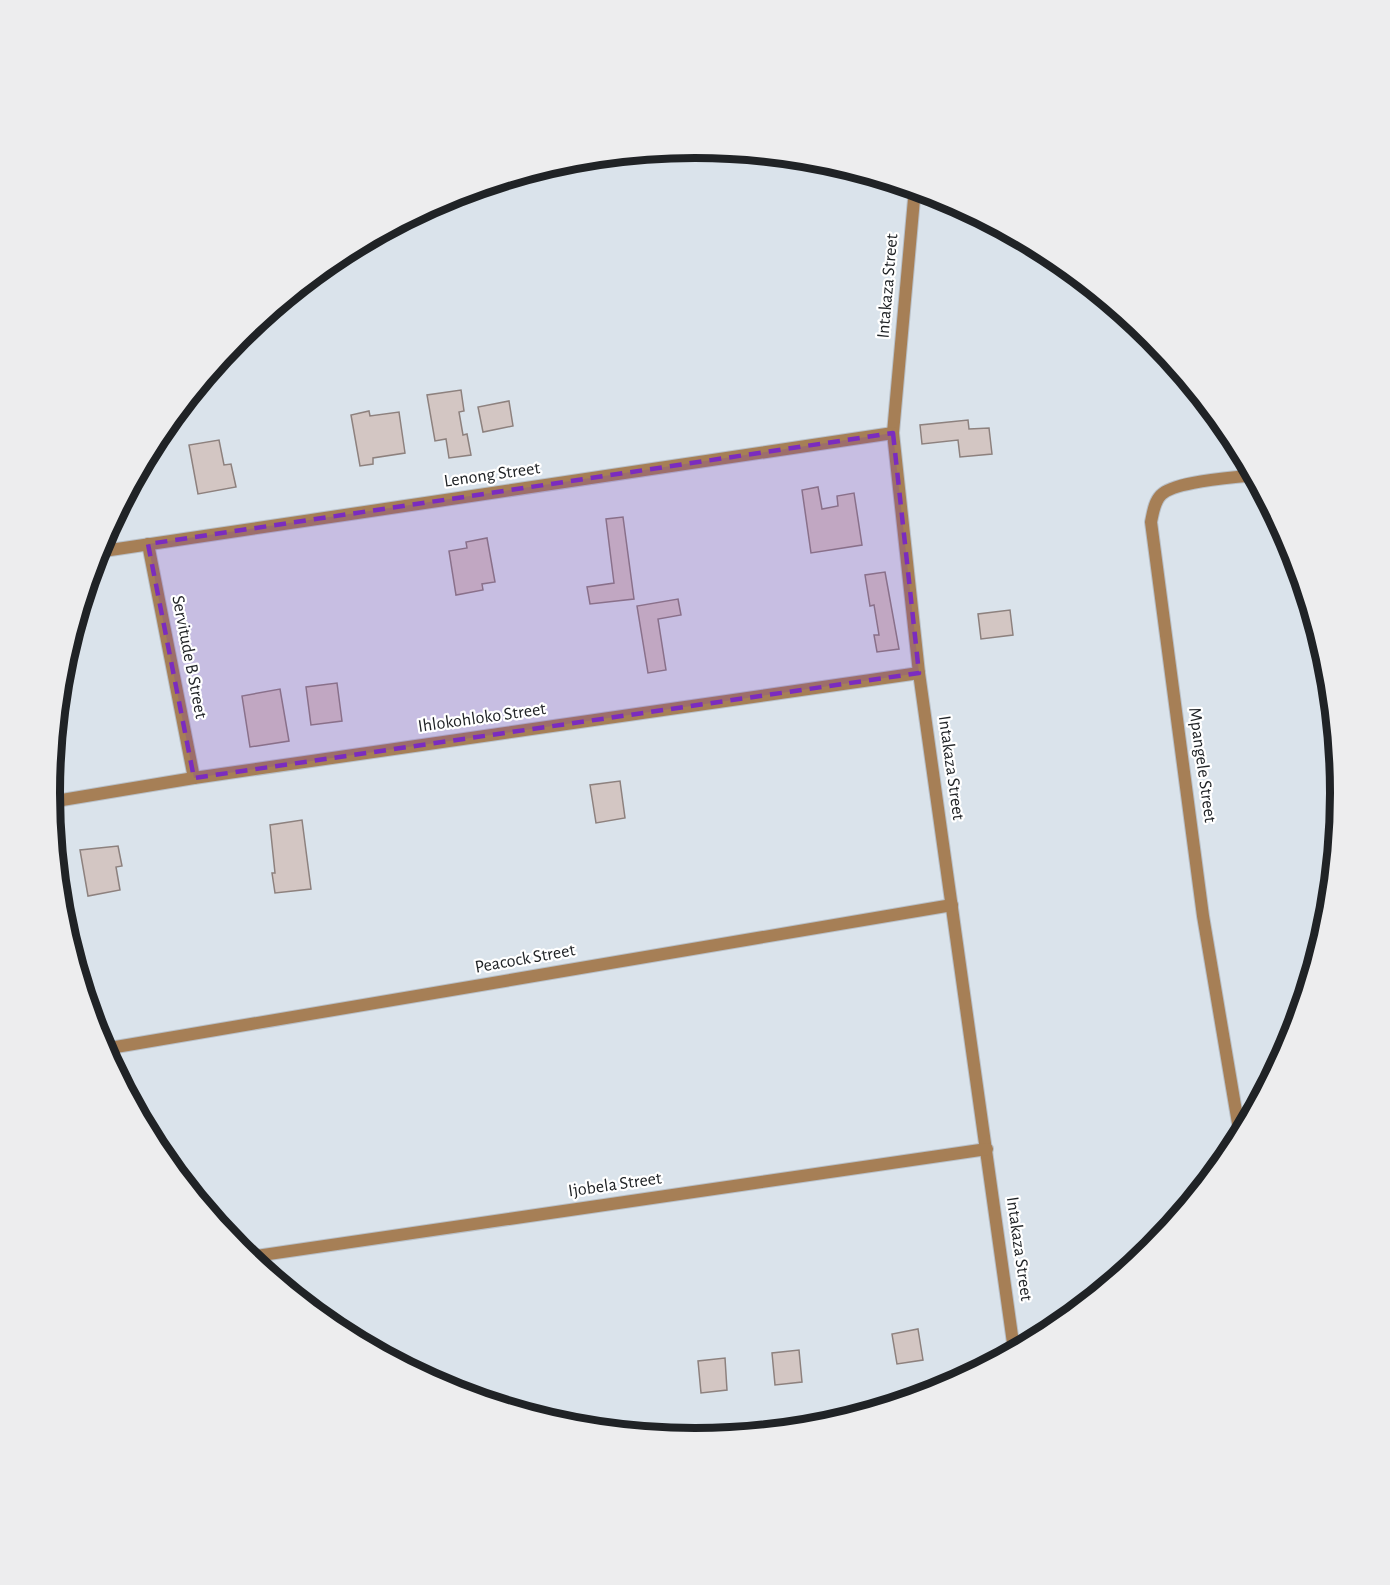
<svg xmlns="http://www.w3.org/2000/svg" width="1390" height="1585" viewBox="0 0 1390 1585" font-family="'Alegreya Sans',sans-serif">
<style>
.building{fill:#d3c6c3;stroke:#8d817e;stroke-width:1.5}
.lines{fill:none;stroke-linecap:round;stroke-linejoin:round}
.street-casing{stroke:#b9c0c8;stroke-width:14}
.street{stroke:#a67f56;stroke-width:12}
.marked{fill:#7b2cbf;fill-opacity:0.2;stroke:#7b2cbf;stroke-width:4.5;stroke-dasharray:12 8;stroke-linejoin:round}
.labels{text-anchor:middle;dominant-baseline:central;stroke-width:4.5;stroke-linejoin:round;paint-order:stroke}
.street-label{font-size:18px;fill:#202326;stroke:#fff}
.rim{fill:none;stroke:#202326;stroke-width:8}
</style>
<rect width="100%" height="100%" fill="#dae3eb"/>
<!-- building -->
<g class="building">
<path d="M461,390L464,411L459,412L463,435L467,434L471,455L449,458L446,439L435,441L427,395Z"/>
<path d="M509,401L513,426L483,432L478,407Z"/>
<path d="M369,411L370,416L399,412L405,453L373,458V464L360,466L351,415Z"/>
<path d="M968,420L969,429L989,428L992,454L960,457L958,440L922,444L920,425Z"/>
<path d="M219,440L224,465L231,464L236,487L198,494L189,445Z"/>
<path d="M818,487L822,509L838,506L837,496L854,493L862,545L811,553L802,490Z"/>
<path d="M623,517L634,599L590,604L587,587L614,583L606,519Z"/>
<path d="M487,538L495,582L482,584L483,590L456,595L449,551L467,548L466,542Z"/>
<path d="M885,572L899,649L877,652L874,635H879L874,605L870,606L865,575Z"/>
<path d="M678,599L681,615L658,619L666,670L648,673L637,606Z"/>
<path d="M1010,610L1013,635L981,639L978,614Z"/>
<path d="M337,683L342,721L311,725L306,687Z"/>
<path d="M280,689L289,741L250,747L242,696Z"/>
<path d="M620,781L625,818L596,823L590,785Z"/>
<path d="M302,820L311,889L275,893L272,873H275L270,825Z"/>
<path d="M118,846L122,866L116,867L120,890L88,896L80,850Z"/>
<path d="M918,1329L923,1360L897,1364L892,1334Z"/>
<path d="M799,1350L802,1382L775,1385L772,1353Z"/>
<path d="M725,1358L727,1390L701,1393L698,1361Z"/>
</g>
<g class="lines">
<defs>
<g id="street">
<path d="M753,153L830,162"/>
<path d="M915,188L893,433L919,673L1014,1350"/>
<path d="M148,544L194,778"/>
<path d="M97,552L893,433"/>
<path d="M50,802L194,778L919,673"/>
<path d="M104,1049L952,905"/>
<path d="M1240,1135L1203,916L1151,522C1153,513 1154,502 1161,495C1174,481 1233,478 1254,475"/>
<path d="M249,1257L987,1149"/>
</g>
</defs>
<!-- street casing -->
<use href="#street" class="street-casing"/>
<!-- street -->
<use href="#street" class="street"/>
</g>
<!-- marked area -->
<path class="marked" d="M893,433L919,673L194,778L148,544Z"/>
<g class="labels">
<!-- street labels -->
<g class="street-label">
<text transform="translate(888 286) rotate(-85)">Intakaza Street</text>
<text transform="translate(492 475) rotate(-8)">Lenong Street</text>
<text transform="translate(189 657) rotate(79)">Servitude B Street</text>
<text transform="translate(482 718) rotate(-8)">Ihlokohloko Street</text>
<text transform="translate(1202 765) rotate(82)">Mpangele Street</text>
<text transform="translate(951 768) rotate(82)">Intakaza Street</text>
<text transform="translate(525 959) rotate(-10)">Peacock Street</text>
<text transform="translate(615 1185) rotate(-8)">Ijobela Street</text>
<text transform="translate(1019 1249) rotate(82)">Intakaza Street</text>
</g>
</g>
<!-- crop -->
<path d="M0 0H1390V1585H0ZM60 793a635 635 0 1 1 1270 0a635 635 0 1 1-1270 0Z" fill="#ededee" fill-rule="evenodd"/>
<path class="rim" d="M60 793a635 635 0 1 1 1270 0a635 635 0 1 1-1270 0Z"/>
</svg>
